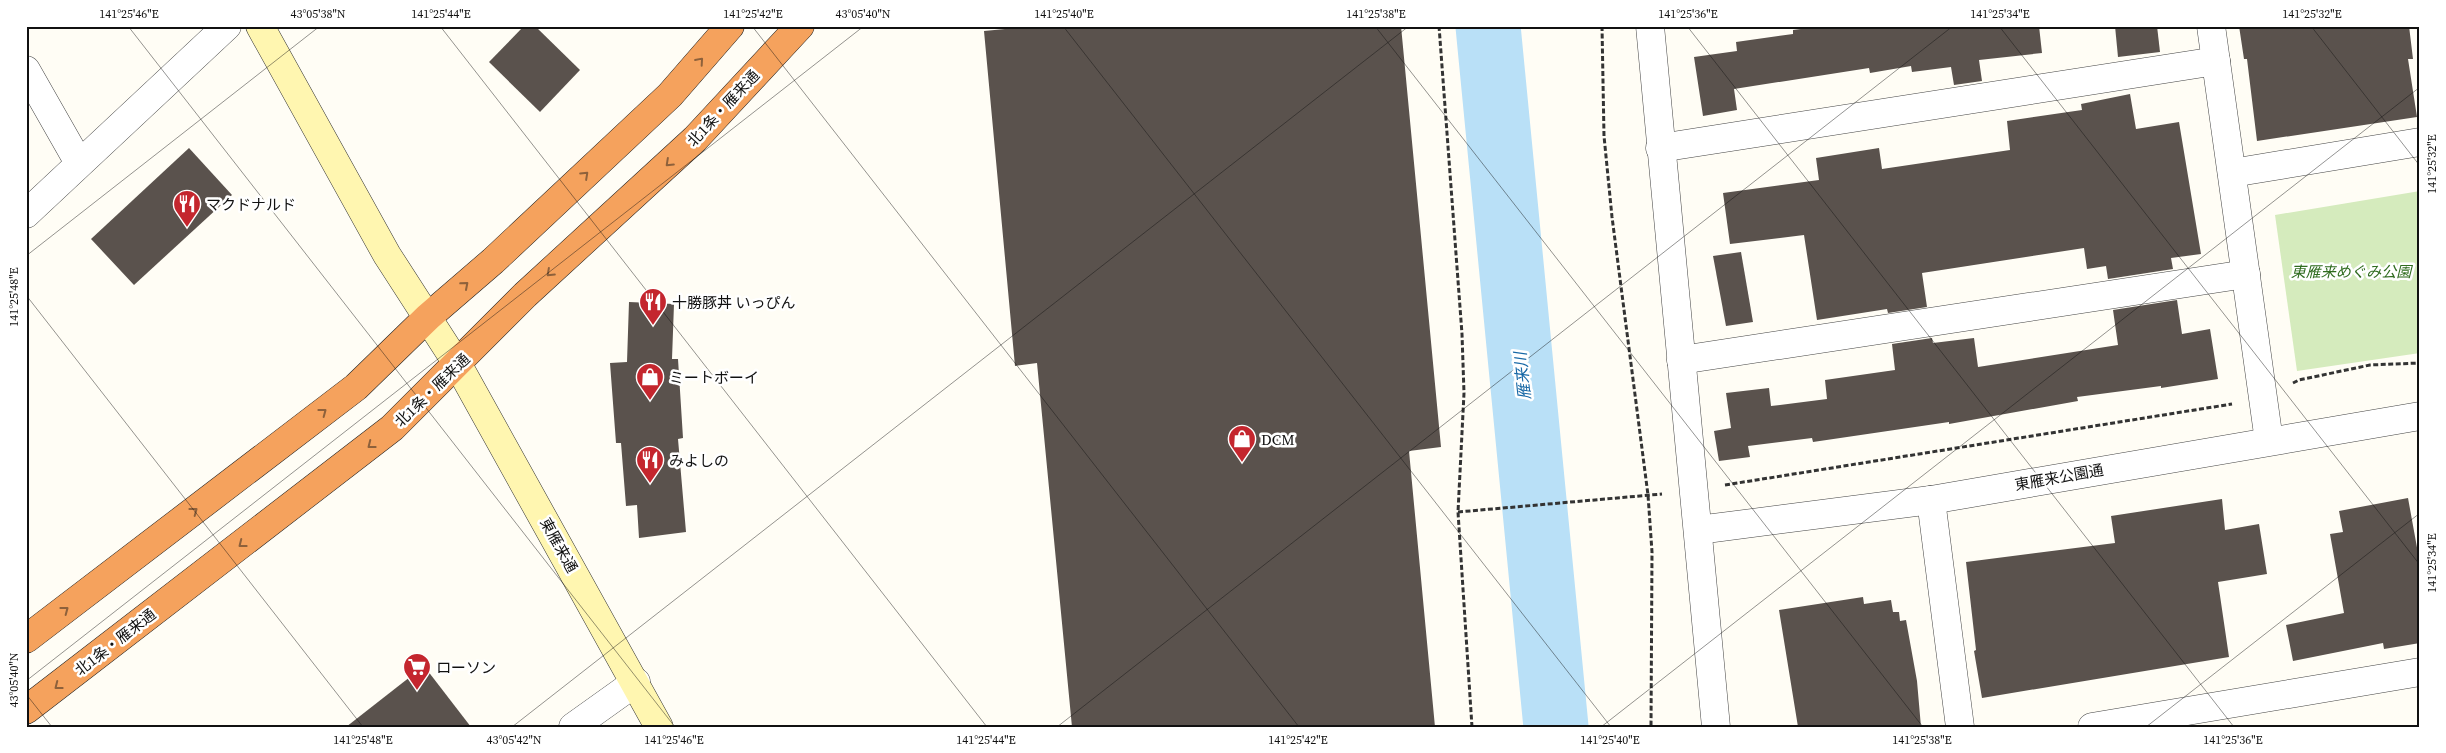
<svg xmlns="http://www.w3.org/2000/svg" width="2446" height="753" viewBox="0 0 2446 753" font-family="'Source Serif 4','Noto Sans JP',serif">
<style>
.green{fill:#d5ebbd}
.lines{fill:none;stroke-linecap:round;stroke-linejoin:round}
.river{stroke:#b9e0f7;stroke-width:65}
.building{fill:#5a524d}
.street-casing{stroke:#444;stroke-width:29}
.secondary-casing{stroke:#333;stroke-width:29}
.highway-casing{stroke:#222;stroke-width:29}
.path{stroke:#333;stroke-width:3;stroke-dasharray:5 2.5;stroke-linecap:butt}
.street{stroke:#fff;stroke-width:28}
.secondary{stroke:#fff6b0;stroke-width:28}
.highway{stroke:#f5a25d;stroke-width:28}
.oneway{stroke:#8e613b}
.ticks{fill:none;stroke:#111;stroke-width:1;stroke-opacity:0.45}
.labels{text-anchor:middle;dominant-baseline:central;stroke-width:5;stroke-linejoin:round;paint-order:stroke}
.street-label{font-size:15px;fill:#111;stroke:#fff}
.poi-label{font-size:15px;fill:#111;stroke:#fff;text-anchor:start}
.park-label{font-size:15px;font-style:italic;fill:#2f6b1f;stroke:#fff}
.water-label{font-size:16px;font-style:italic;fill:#1768a6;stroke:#fff}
.neatline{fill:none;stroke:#111;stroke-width:2}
.ticks-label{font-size:12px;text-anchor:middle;fill:#111}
</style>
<rect width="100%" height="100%" fill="#fffdf5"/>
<!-- green -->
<path class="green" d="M2420,191V353L2297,371L2275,215Z"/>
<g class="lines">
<!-- river -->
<path class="river" d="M1488,26L1556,727"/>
</g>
<!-- building -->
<g class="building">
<path d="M524,26H535L580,70L540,112L489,62Z"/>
<path d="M1037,26H1401L1441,447L1409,451L1435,727H1072L1037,363L1015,366L984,31Z"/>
<path d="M1824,26H2039L2042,53L1979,60L1982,81L1954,85L1951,67L1912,72L1911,66L1870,73L1869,68L1734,89L1737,110L1703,116L1694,57L1737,51L1736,42L1793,34V30Z"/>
<path d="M2115,26H2157L2160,52L2118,57Z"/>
<path d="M2239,26H2409L2413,59H2408L2417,117L2257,141L2247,59H2244Z"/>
<path d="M2130,94L2136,129L2179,122L2201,254L2171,258L2173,269L2108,279L2106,266L2087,269L2084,248L1922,273L1927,307L1888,313L1887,309L1817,320L1804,235L1730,244L1723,193L1819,180L1816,158L1879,148L1882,169L2010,150L2007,121L2082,110L2081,104Z"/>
<path d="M189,148L232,195L134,285L91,239Z"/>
<path d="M1741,252L1753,322L1726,326L1713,256Z"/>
<path d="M2177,300L2182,334L2210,329L2218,379L2161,388V386L2077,397L2078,401L1949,424V422L1813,442L1812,438L1748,446L1750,457L1719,461L1714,431L1731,428L1726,393L1769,388L1771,406L1827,399L1825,380L1895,370L1892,344L1932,338L1933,343L1974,338L1978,367L2118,345L2113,310Z"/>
<path d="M629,302L674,304L672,359H678L683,438L678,439L686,532L639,538L637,505L626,506L621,443H616L610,363L627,362Z"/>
<path d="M2408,498L2420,564V643L2384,649L2383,643L2293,661L2286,625L2344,613L2330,534L2343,532L2339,511Z"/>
<path d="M2222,499L2225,530L2259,524L2267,574L2218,582L2229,657L1982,698L1974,651L1976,650L1966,562L2115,543L2111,516Z"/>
<path d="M1863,597L1864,604L1891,600L1893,612H1899L1900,621L1906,620L1917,681L1921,727H1798L1779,610Z"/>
<path d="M424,666L471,727H346Z"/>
</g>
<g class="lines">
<defs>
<g id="street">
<path d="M1650,26L1716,727"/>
<path d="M2211,26L2269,441"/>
<path d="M26,70L79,163"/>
<path d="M1660,148L2216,61"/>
<path d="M2232,173L2420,142"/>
<path d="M26,214L227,26"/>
<path d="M1681,360L2246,274"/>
<path d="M1931,500L1960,727"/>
<path d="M1698,530L1931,500L2420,416"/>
<path d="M573,727L636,682"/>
<path d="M2092,727L2420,672"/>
</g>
<path id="secondary" d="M260,26L387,255L458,365L659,727"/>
<g id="highway">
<path d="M26,639L356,387L428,317L493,261L670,95L730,26"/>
<path d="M26,710L392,428L525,295L695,139L800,26"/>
</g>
</defs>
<!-- street casing -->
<use href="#street" class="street-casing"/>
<!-- secondary casing -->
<use href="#secondary" class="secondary-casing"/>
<!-- highway casing -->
<use href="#highway" class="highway-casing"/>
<!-- path -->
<g class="path">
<path d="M1439,26L1462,334L1464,393L1458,512L1472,727"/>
<path d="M1602,26L1604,136L1612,217L1648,495L1652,552L1651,727"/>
<path d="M2293,383L2299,380L2370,365L2420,363"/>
<path d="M1725,485L2232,404"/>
<path d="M1458,512L1662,494"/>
</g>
<!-- street -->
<use href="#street" class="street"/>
<!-- secondary -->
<use href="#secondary" class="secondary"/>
<!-- highway -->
<use href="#highway" class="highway"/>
</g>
<!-- one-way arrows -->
<defs><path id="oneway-chevron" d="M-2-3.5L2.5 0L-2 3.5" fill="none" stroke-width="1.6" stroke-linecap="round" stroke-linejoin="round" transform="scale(1.25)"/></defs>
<g class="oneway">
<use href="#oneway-chevron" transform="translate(700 61) rotate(-49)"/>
<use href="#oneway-chevron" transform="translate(669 163) rotate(137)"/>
<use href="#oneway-chevron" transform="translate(585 175) rotate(-43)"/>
<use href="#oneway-chevron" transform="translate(550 273) rotate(137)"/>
<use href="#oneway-chevron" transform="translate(465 285) rotate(-41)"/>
<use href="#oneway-chevron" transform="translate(323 412) rotate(-37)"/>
<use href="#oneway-chevron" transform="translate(371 445) rotate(142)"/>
<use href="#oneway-chevron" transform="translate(194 511) rotate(-37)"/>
<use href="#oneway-chevron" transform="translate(242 544) rotate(142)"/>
<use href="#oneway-chevron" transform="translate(65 610) rotate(-37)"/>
<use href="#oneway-chevron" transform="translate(58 686) rotate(142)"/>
</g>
<!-- ticks -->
<path class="ticks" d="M128,26L675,727M440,26L987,727M752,26L1299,727M1063,26L1611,727M1375,26L1923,727M1687,26L2234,727M1999,26L2420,565M2311,26L2420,166M26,256L320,26M26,295L363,727M26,681L864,26M26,694L52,727M512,727L1409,26M1057,727L1953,26M1601,727L2420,87M2146,727L2420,513"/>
<!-- icons -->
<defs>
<symbol id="restaurant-pin" viewBox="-11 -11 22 30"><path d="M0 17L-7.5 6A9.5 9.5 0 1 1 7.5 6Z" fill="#c4262e" stroke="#fff"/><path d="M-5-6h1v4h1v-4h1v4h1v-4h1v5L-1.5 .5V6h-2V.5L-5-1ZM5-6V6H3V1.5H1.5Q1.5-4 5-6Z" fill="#fff"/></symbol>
<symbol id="shop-pin" viewBox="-11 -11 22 30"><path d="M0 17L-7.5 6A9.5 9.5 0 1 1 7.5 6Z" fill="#c4262e" stroke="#fff"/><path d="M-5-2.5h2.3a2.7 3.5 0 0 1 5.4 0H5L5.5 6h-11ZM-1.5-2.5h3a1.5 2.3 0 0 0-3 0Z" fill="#fff"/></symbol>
<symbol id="supermarket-pin" viewBox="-11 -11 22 30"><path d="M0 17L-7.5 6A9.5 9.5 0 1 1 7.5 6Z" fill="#c4262e" stroke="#fff"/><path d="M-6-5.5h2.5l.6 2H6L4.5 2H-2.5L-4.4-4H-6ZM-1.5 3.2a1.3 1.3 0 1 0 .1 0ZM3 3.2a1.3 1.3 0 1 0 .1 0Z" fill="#fff"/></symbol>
</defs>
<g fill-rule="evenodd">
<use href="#restaurant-pin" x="171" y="188" width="32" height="43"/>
<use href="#restaurant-pin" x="637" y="286" width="32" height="43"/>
<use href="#shop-pin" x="634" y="361" width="32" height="43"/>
<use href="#shop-pin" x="1226" y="423" width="32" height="43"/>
<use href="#restaurant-pin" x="634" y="444" width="32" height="43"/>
<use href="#supermarket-pin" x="401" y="651" width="32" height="43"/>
</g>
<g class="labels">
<!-- street labels -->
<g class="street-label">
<text transform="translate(723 108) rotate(-47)">北1条・雁来通</text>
<text transform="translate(432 390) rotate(-44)">北1条・雁来通</text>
<text transform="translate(2059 477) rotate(-10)">東雁来公園通</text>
<text transform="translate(559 545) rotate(61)">東雁来通</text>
<text transform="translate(115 642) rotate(-38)">北1条・雁来通</text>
</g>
<!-- poi labels -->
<g class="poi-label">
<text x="206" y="204">マクドナルド</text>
<text x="672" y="302">十勝豚丼 いっぴん</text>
<text x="669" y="377">ミートボーイ</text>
<text x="1261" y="439">DCM</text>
<text x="669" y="460">みよしの</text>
<text x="436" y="667">ローソン</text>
</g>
<!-- park labels -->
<g class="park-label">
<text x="2351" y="271">東雁来めぐみ公園</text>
</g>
<!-- water labels -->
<g class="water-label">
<text transform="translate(1522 376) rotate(-96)">雁来川</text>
</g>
</g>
<!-- border -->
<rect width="2446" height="753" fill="none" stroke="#ffffff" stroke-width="55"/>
<rect x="28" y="28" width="2390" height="698" class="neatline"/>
<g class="ticks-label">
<text x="129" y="18">141°25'46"E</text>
<text x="318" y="18">43°05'38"N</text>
<text x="441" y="18">141°25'44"E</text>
<text x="753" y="18">141°25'42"E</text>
<text x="863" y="18">43°05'40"N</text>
<text x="1064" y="18">141°25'40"E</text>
<text x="1376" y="18">141°25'38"E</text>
<text x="1688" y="18">141°25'36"E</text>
<text x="2000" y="18">141°25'34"E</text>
<text x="2312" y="18">141°25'32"E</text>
<text transform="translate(2432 164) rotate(-90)" y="4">141°25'32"E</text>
<text transform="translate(14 297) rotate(-90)" y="4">141°25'48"E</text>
<text transform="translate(2432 563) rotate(-90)" y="4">141°25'34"E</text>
<text transform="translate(14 680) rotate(-90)" y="4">43°05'40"N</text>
<text x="363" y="744">141°25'48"E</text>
<text x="514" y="744">43°05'42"N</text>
<text x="674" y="744">141°25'46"E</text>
<text x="986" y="744">141°25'44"E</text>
<text x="1298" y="744">141°25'42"E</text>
<text x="1610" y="744">141°25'40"E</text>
<text x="1922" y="744">141°25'38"E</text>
<text x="2233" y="744">141°25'36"E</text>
</g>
</svg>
